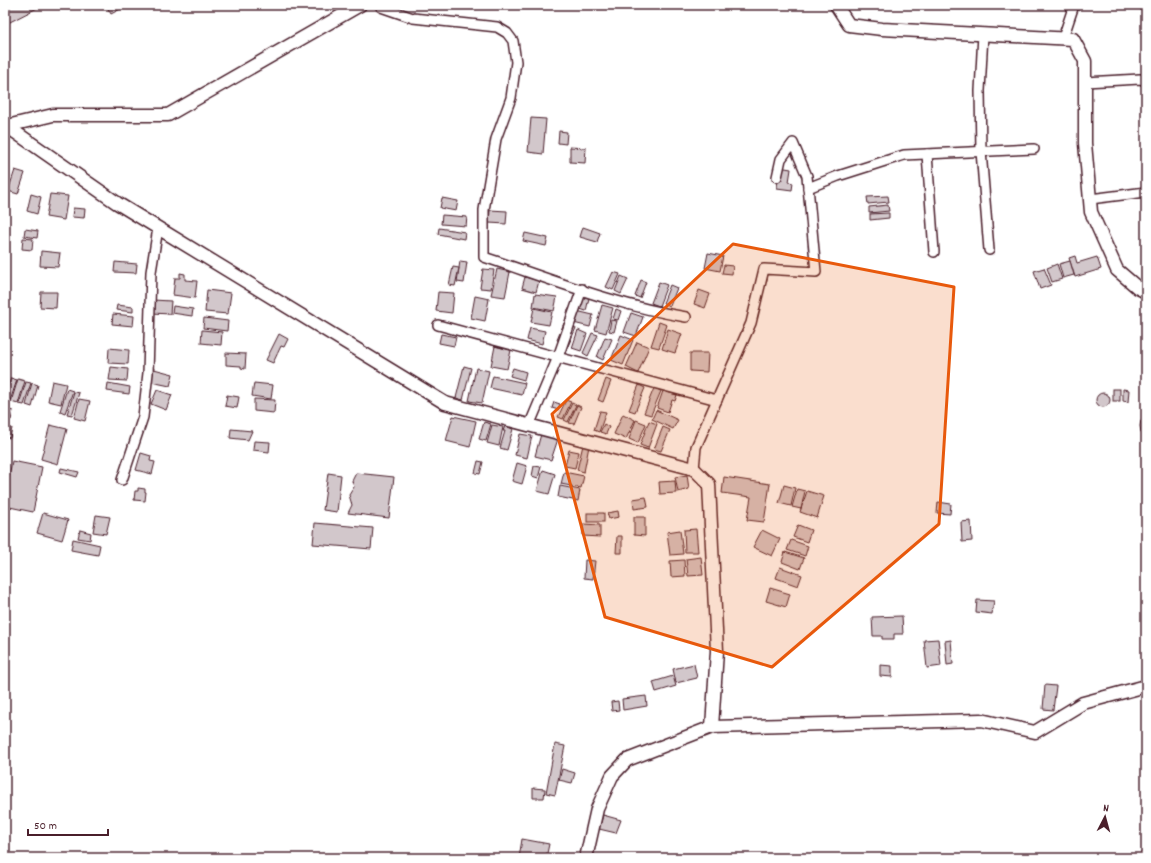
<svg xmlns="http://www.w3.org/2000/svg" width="1151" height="863" viewBox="0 0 1151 863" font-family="Dekko,sans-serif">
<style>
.building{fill:#d2c7cb;stroke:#4a1f2b}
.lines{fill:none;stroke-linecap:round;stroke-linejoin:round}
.street-casing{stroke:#4a1f2b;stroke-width:12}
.secondary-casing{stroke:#4a1f2b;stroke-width:15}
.street{stroke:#fff;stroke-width:9}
.secondary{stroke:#fff;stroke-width:12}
.marked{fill:#e8590c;fill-opacity:0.2;stroke:#e8590c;stroke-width:3;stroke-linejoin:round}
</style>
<rect width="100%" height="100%" fill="#fff"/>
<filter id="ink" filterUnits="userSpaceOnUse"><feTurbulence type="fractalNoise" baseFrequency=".025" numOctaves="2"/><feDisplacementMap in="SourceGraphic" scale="8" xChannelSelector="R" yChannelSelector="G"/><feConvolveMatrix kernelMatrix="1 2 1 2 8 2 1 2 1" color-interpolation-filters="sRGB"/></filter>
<g filter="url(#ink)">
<!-- building -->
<g class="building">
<path d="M5,5H43L8,23L5,17Z"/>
<path d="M110,5H128L111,14L107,7Z"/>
<path d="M477,5H525V8Z"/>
<path d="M531,118L546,119L543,154L528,152Z"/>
<path d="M559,131L567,132L566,144L558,143Z"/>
<path d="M570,147L586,148L585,163L570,162Z"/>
<path d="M779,167L791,169L789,182L793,183L792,190L777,188Z"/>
<path d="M15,170L25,173L18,194L8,191Z"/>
<path d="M31,194L41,197L37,214L27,211Z"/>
<path d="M50,194L68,196L64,220L46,217Z"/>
<path d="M888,196L889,202L868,204L867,197Z"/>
<path d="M442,198L458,201L456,211L440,208Z"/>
<path d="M888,205L889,211L869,213V207Z"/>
<path d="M73,208L85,209L84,218L72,217Z"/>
<path d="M490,210L507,211L506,224L489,223Z"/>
<path d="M889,213V218L870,220V214Z"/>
<path d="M442,215L467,217L466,226L441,224Z"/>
<path d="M583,227L600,233L597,242L580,237Z"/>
<path d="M439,228L465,232L464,239L438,234Z"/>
<path d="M25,229L38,231L37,238L24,236Z"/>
<path d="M525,233L548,238L546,246L523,241Z"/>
<path d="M23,238L33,239L32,250L22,249Z"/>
<path d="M41,251L60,253L58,267L40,266Z"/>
<path d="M708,253L723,256L720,271L705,268Z"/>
<path d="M1075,256L1077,263L1097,257L1101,269L1075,277L1069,258Z"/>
<path d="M460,261L467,262L464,283L457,282Z"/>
<path d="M1070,261L1074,275L1063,278L1059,264Z"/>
<path d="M115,262L137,264L136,273L114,272Z"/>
<path d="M1057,264L1062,279L1052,282L1047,268Z"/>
<path d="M724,265L733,266L732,274L722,273Z"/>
<path d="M453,267L459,268L455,286L449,285Z"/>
<path d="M1044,268L1051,285L1040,289L1034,271Z"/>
<path d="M483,269L494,270L491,289L480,288Z"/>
<path d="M497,269L510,272L505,297L491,295Z"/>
<path d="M613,272L620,274L613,290L606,287Z"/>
<path d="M180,273L185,274V280L197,281L195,298L173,295L175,278H180Z"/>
<path d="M621,276L628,279L621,294L615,291Z"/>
<path d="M525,277L539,281L536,292L522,288Z"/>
<path d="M641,280L646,282L640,298L635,296Z"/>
<path d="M659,282L667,285L659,306L651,303Z"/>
<path d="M670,285L677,288L670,306L663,303Z"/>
<path d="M207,290L231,293L228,314L205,312Z"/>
<path d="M699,290L710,294L705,308L694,304Z"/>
<path d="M41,292H57L56,308L40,307Z"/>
<path d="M438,292L454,293L452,313L436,311Z"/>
<path d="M535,294L557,297L554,311L533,307Z"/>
<path d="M575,294L589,298L586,311L571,306Z"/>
<path d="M475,296L489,299L485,321L471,318Z"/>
<path d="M153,300L171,301L170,314L152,313Z"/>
<path d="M117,305L133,307V312L116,310Z"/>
<path d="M602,305L613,308L606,333L595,330Z"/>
<path d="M173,306L193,309L192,316L172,313Z"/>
<path d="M534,308L552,312L549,325L531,322Z"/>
<path d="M568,309L593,315L590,327L565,321Z"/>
<path d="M616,309L621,311L618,320L613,319Z"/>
<path d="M631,313L643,317L636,336L624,332Z"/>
<path d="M113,314L134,316L133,326L112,324Z"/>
<path d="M204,318L228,321L227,331L203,328Z"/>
<path d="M611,320L617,321L614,332L609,331Z"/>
<path d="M659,322L667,325L659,348L651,346Z"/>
<path d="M564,323L576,328L568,346L557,340Z"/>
<path d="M530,328L545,331L542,344L527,340Z"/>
<path d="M668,329L682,334L675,353L662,349Z"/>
<path d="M202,330L222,332L221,345L201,343Z"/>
<path d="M578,330L587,334L581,351L572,348Z"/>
<path d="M592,333L598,335L588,356L583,353Z"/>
<path d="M279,334L288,339L284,347L281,346L273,363L266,360Z"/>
<path d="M441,334L456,337L454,346L439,343Z"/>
<path d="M621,335L633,340L623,365L611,360Z"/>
<path d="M605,337L612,339L603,360L597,357Z"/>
<path d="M637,342L649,347L638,373L626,367Z"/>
<path d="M495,346L511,350L507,369L491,366Z"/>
<path d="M109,348L129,350L128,364L108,363Z"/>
<path d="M226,353L246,354L245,369L241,368V366L226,365Z"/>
<path d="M690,353H708L707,372L690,371Z"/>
<path d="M464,366L471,368L463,400L456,398Z"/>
<path d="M111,367L128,369L127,381L109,380Z"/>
<path d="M476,368L489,371L482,403L469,401Z"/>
<path d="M513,368L526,372L524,380L510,376Z"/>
<path d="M154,369L173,374L170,386L151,382Z"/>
<path d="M493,376L525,383L522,395L490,388Z"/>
<path d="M11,378L17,380L10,401L5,400V394Z"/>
<path d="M18,379L25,381L18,404L11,402Z"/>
<path d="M606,379L611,381L603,402L598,400Z"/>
<path d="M52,381L66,384L61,404L48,401Z"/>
<path d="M26,382L31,383L24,405L19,404Z"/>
<path d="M32,383L38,385L32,407L26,405Z"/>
<path d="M108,383L130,387L129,394L107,391Z"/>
<path d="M254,383L273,385L271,399L252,396Z"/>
<path d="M639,385L645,388L635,412L629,410Z"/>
<path d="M654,388L661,391L651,415L644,413Z"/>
<path d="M67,389L73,391L65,413L60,411Z"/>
<rect x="1113" y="389" width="7" height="12"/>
<path d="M1123,389L1129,390L1128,402L1123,401Z"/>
<path d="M157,390L172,395L166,410L151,404Z"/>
<path d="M663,391L677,395L675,401L672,400L668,412L657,408Z"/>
<path d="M74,392L79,393L72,415L67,414Z"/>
<circle cx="1103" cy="400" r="7"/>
<path d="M227,395L239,397L237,408L225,406Z"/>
<path d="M79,399L90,401L85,421L74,418Z"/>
<path d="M254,399L275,400L274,413L254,411Z"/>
<path d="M566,400L571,402L563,419L558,417Z"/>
<path d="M554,402L560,404L558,410L552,408Z"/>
<path d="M572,403L576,405L568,422L564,420Z"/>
<path d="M577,405L581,407L574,424L569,423Z"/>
<path d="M5,409L13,411L11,420L5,418Z"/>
<path d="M656,410L678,420L673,429L652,419Z"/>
<path d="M600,411L606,412L599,432L594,430Z"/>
<path d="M623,414L635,420L626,439L614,434Z"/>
<path d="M1146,414V438L1141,432L1140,426L1141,420Z"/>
<path d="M453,416L476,421L470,447L446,441Z"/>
<path d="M636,420L646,424L638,443L629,439Z"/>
<path d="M649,421L657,424L648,448L640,445Z"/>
<path d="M484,422L491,424L486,441L479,439Z"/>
<path d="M604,424L609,427L606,434L600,432Z"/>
<path d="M50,425L67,429L58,464L41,459Z"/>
<path d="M492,425L503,427L499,446L487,443Z"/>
<path d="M505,426L513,429L507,450L500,448L505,431H503Z"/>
<path d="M5,427L12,428L10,438L5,437Z"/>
<path d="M663,427L670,430L661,451L654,449Z"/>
<path d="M231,429L252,431L248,440L230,438Z"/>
<path d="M520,434L532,436L527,458L515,455Z"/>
<path d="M541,434L558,439L551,460L535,456Z"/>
<path d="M254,441L270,442L269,452L253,450Z"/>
<path d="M583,445L589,446L584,472L577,470Z"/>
<path d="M569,450L579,452L575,468L565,466Z"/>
<path d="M141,453L151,456L150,461L155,462L152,474L136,470Z"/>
<path d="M12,461L42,467L33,512L5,506V481H8Z"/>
<path d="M478,461L483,462L480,474L475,473Z"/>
<path d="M517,463L527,466L522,484L512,481Z"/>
<path d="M534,466L541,467L538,478L532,476Z"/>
<path d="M61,468L79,472L77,477L60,472Z"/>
<path d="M543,470L555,474L549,494L537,491Z"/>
<path d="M564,472L584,476L581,488L561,484Z"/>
<path d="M328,473L341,475L337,512L323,510Z"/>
<path d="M356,473L394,477L389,518L348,513L352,505L349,495L354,487L352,481Z"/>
<path d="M687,475L689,489L678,492L675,477Z"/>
<path d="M724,477L770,484L764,522L747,520L751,497L722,493Z"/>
<path d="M675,481L676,493L660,494L659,482Z"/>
<path d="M784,485L795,488L791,506L779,503Z"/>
<path d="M560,486L580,490L578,501L558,497Z"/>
<path d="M138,488L145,489V492H146L145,501L134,500L135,491H138Z"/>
<path d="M797,489L805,491L801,509L792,507Z"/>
<path d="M807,491L824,496L817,518L800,512Z"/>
<path d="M646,497L648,507L634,509L633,499Z"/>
<path d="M938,502L951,504L950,514L937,513Z"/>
<path d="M618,511L619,517L609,519L607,513Z"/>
<path d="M43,513L68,520L62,540L37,533Z"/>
<rect x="587" y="513" width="17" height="9"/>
<path d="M96,515L110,517L106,534L93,532Z"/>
<path d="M634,517H645V536L634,535Z"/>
<path d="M971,521L972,541L962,542L961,522Z"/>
<path d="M315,523L373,528L371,549L313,544Z"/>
<path d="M583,524L600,525V537L583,536Z"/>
<path d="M798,525L811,530L807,542L793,537Z"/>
<path d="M696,529L698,552H685L684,530Z"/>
<path d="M80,530L91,533L90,540L78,538Z"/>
<path d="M680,530L683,554L670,555L667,532Z"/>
<path d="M762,530L780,539L772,556L753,547Z"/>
<path d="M617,536H622V553H616Z"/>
<path d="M73,539L100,545L98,555L71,550Z"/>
<path d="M791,540L808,546L805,556L787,550Z"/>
<path d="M785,552L804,558L800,569L782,562Z"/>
<path d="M701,557L703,575L688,576L686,559Z"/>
<path d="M585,560L595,561L593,579L584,578Z"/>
<path d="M684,560L685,576L671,577L670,561Z"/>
<path d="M780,567L802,575L798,586L776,578Z"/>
<path d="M770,588L790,594L786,607L766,601Z"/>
<path d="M977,600L994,601L992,614L976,612Z"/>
<path d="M902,616L903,634H894V639H882V636H873L872,617Z"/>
<path d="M938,639L941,666L927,668L924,640Z"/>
<path d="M951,640L953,664L947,665L945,641Z"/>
<path d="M694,664L697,678L676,683L673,669Z"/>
<path d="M880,665L892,666V677L880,676Z"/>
<path d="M673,676L676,686L656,692L653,682Z"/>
<path d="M1045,685L1056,686L1053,710L1043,709Z"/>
<path d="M646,696L647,706L623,710L622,699Z"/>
<path d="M618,701L619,710L612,711L611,702Z"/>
<path d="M555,744L565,746L555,795L546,793Z"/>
<path d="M562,769L575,773L572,783L559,780Z"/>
<path d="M533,788L545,789L544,798H533Z"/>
<path d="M603,815L621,820L616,833L599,829Z"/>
<path d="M522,839L549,844L546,858H519Z"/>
</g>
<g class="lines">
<defs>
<g id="street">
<path d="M380,5L381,7L413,18L497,27L507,33L513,41L516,62L511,98L496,139L484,210V257C550,279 618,306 686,317"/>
<path d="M983,34L980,91L981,151L989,250"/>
<path d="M1063,38L1074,5"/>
<path d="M1085,82L1140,79L1146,81"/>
<path d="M927,154L934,252"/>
<path d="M808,188L838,176L904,155L1034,149"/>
<path d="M1090,199L1146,192"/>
<path d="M438,325L717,400"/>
<path d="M529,426L558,357L582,289"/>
<path d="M694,469L696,447L751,323L764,269L816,272L807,176L793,143L781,159L777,177"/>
<path d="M122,480L143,417L148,373L151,272L158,228"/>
</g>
<g id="secondary">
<path d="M836,5L849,25L882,29L1073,39L1085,61V143L1091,212L1117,270L1138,288L1146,292"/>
<path d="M5,125L117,203L445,403L694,469L709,484L717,651L712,727"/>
<path d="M5,129L7,126L53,115H168L360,5"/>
<path d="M586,858L597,809L612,776L627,760L712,727L981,720L1035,732L1083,703L1146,686"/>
</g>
</defs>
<!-- street casing -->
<use href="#street" class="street-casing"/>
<!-- secondary casing -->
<use href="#secondary" class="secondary-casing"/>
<!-- street -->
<use href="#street" class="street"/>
<!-- secondary -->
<use href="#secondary" class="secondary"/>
</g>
</g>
<!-- marked area -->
<path class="marked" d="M733,244L954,287L939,524L772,667L605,617L552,414Z"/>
<!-- margin -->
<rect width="1151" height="863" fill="none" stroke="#fff" stroke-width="20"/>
<rect x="10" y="10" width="1131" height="843" fill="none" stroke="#4a1f2b" stroke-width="1.5" filter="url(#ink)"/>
<!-- north arrow -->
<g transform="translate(1105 817) rotate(6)" stroke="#ffffff" stroke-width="3" paint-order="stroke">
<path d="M0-3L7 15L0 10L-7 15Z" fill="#4a1f2b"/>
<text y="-6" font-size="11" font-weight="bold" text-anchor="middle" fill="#4a1f2b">N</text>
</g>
<!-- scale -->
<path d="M28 829v6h80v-6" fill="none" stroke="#4a1f2b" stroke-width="2"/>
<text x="34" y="829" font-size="12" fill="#4a1f2b" stroke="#ffffff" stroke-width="3" paint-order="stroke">50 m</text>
</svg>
